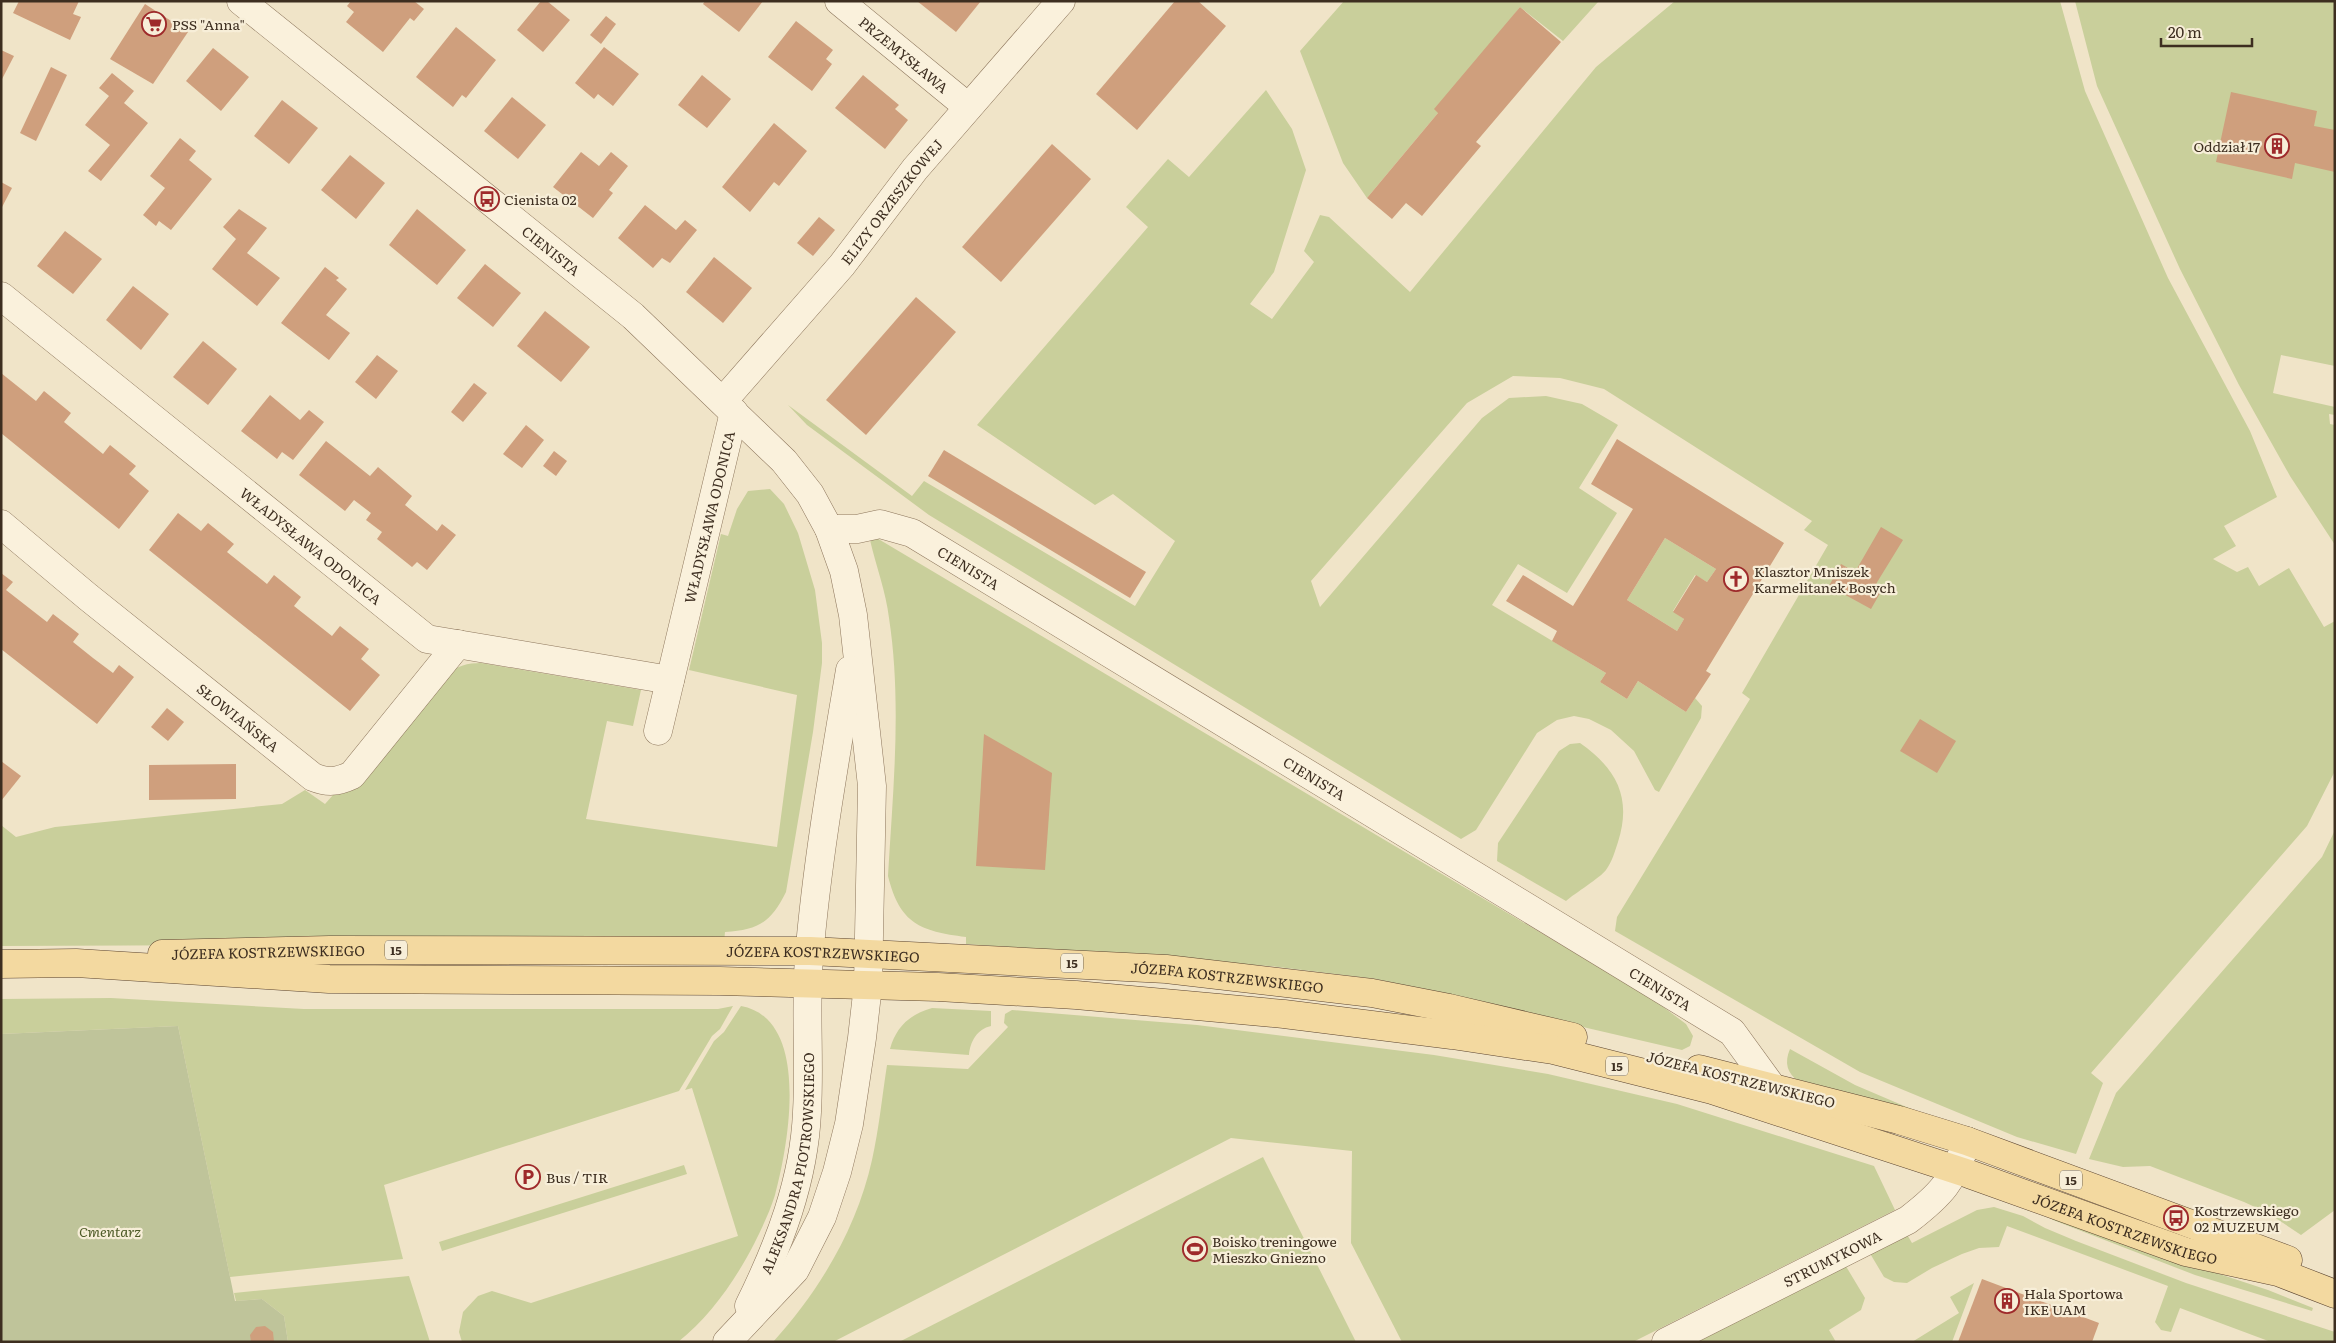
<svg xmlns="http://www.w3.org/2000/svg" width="2336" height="1343" viewBox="0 0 2336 1343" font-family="Literata,serif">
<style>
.green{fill:#c9cf9b}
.cemetery{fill:#bfc49a}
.building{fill:#cf9f7d;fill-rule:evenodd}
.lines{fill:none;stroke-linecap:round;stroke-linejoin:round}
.minor-casing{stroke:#8d765c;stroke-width:29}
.major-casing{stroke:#5b4430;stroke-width:29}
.minor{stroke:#faf1dc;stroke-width:28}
.major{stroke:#f3d9a0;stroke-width:28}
.labels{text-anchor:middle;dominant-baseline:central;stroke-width:4.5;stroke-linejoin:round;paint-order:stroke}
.shield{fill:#f7eed8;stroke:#756857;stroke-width:1}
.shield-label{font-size:12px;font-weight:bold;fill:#3d2e20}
.poi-label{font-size:14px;fill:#3d2e20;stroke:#f7eed8;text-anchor:start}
.street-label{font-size:14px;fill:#3d2e20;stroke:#f7eed8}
.park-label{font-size:14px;font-style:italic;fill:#4d5a26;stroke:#f7eed8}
</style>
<rect width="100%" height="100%" fill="#f0e4c8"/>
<!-- green -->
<g class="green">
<path d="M1344,1H1597L1598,2L1563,41L1520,7L1438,113L1367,198L1343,163L1300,51Z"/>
<path d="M1675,1H2060L2085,91L2168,278L2250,431L2277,497L2224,526L2236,546L2213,559L2237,572L2248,567L2259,586L2289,568L2324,627L2335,621V771L2307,826L2091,1073L2103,1083L2076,1154L2017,1137L1860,1072L1615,931L1617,917L1750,699L1742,693L1828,545L1804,530L1812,521L1604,389L1560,378L1513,376L1467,403L1311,581L1320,607L1482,418L1509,398L1546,396L1582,404L1618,425L1579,488L1617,513L1567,593L1518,564L1492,605L1606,673L1600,682L1627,699L1638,681L1686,712L1695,698L1702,706L1701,718L1659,792L1655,790L1634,751L1611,730L1589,719L1574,716L1557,720L1537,733L1476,830L1461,839L929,515L807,425L788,405L912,496L924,481L1135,606L1175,541L1113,494L1095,505L977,425L1148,227L1126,207L1168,159L1189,177L1266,90L1292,129L1306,170L1274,272L1250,304L1272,319L1314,262L1304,251L1320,215L1329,217L1410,292L1596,67Z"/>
<path d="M2075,1H2335V366L2281,355L2273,393L2335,407V415L2329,414L2330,424L2335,425V545L2290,476L2239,385L2180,269L2097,86Z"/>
<path d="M770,489L784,504L798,533L815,590L822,643V663L813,732L786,892C771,922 759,930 725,932L724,943L1,946V825L16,837L55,827L282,804L305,790L325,804L333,795L350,790L447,674C458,666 467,663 481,663L641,690L633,726L607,721L586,819L777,847L797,695L689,670L721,534L728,536L737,509L748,491Z"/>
<path d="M875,537L1654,1000L1686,1024L1693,1036L1690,1046L1682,1050L1376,979L1269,966L966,944V937C920,931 900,924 888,876C893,790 902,703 889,618C886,592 876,566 870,540Z"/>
<path d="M1665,538L1716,569L1707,582L1695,575L1673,611L1684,619L1677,631L1627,600Z"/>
<path d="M1580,743C1617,769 1632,798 1618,842C1615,851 1612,862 1606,870C1600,878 1575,893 1566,901L1497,861L1498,843L1559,751L1570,744Z"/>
<path d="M2335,830V1210L2301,1235L2268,1213L2244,1202L2150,1166L2123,1167L2089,1159L2116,1093L2322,857Z"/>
<path d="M111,998L304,1009H718L733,1006L720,1029L712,1036L679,1091L384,1185L403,1259L230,1277L178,1026L1,1034V999Z"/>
<path d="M741,1006C812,1019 788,1147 775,1195C770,1211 762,1228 754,1244C736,1279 710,1317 678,1342H462L459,1332L463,1312L478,1296L492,1291L531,1303L738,1236L692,1088L685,1090L714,1041L724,1032Z"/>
<path d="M932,1008L991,1011V1026C977,1029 970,1042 969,1055L890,1049C896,1027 910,1014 932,1008Z"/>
<path d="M1012,1010L1197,1025L1434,1055L1548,1074L1677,1104L1874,1166L1895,1210L1633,1342H1402L1351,1243L1352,1151L1231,1138L833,1342H773C820,1290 857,1228 872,1160C879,1129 882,1097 887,1065L968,1069L1008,1027L1004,1023L1005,1014Z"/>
<path d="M1790,1049L1855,1085L1937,1120L1799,1082C1787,1073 1784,1063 1790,1049Z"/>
<path d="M1263,1157L1356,1342H899Z"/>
<path d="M684,1165L687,1174L442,1251L439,1242Z"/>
<path d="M1994,1207L2023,1216L2045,1228L2076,1241L2186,1283L2335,1332V1342H2271L2180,1308L2171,1332L2161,1330L2155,1322L2168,1286L2007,1226L1999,1247L1979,1248L1962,1254L1932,1268L1907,1283L1894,1282L1884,1277L1868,1250L1905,1231L1912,1243L1977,1210Z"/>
<path d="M2034,1208L2186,1263L2268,1290L2313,1308L2312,1311L2195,1275L2053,1220Z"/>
<path d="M1844,1263L1865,1298L1861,1310L1829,1330L1836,1342H1685Z"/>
<path d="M409,1276L430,1342H288L284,1316L262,1299L236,1301L234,1293Z"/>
<path d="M1974,1283L1952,1342H1912L1959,1313L1950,1297Z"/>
</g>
<!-- cemetery -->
<path class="cemetery" d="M178,1026L235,1301L262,1299L284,1316L288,1342H1V1034Z"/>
<!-- building -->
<g class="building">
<path d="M19,1H79L73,14L81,17L70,40L13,13Z"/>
<path d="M351,1H414L424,9L414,21L410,18L383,52L346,22L354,12L347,6Z"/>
<path d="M541,1H547L570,20L543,52L517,30Z"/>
<path d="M705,1H763L739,32L703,4Z"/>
<path d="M917,1H981L956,32Z"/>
<path d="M1175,1H1198L1226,26L1137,130L1096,94Z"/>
<path d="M145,4L188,32L153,84L110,59Z"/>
<path d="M1520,7L1561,42L1476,142L1481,146L1422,216L1406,203L1392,219L1367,198L1438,113L1434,109Z"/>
<path d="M606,16L616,24L601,44L590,35Z"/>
<path d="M796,21L833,50L826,59L832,64L812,91L768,57Z"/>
<path d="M456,27L496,60L466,98L462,95L453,107L416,77Z"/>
<path d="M604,47L639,74L613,106L598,94L594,99L575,83Z"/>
<path d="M213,48L249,77L221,111L186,81Z"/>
<path d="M1,50L14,56L1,81Z"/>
<path d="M51,67L67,75L36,141L20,133Z"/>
<path d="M112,73L134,91L124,103L148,123L101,181L88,171L110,145L85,125L109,96L99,88Z"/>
<path d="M702,75L731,99L707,128L678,105Z"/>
<path d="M863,75L899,105L895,109L908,120L885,149L835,108Z"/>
<path d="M2231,92L2317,111L2314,126L2335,130V172L2295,163L2292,179L2216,162Z"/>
<path d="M512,97L546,125L518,159L484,131Z"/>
<path d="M282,100L318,128L289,164L254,136Z"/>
<path d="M774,123L807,151L779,186L774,182L750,212L722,187Z"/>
<path d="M180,138L196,151L189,160L212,179L171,230L159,221L156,226L143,215L165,188L150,176Z"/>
<path d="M1052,144L1091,179L1001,282L962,247Z"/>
<path d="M581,152L599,166L611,152L628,166L609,190L613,193L593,218L553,187Z"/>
<path d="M350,155L385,183L356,219L321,190Z"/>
<path d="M1,182L12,188L1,209Z"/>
<path d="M645,205L676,230L685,220L697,230L670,263L662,258L653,268L618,238Z"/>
<path d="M239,209L267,228L247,253L280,278L257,306L212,269L236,239L223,227Z"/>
<path d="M417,209L466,250L437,285L389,245Z"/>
<path d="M819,217L835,230L813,256L797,243Z"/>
<path d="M65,231L102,259L73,294L37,266Z"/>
<path d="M714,257L752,288L723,323L686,292Z"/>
<path d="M485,264L521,293L493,327L457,298Z"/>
<path d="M325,267L339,278L336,280L347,289L326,315L350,333L329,360L281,323Z"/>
<path d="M133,286L169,314L141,350L106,320Z"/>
<path d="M916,297L956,332L866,435L826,400Z"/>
<path d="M545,311L590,347L561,382L517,346Z"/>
<path d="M203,341L237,369L208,405L173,377Z"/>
<path d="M377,355L398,371L376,399L355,382Z"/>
<path d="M1,373L36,401L44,391L71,413L64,422L103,454L110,445L136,466L129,474L149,491L119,529L1,433Z"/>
<path d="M474,383L487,393L463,422L451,412Z"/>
<path d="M270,395L300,420L309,410L324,422L293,460L282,452L277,459L241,431Z"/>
<path d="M526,425L544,440L522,468L503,454Z"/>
<path d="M1617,439L1784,543L1706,671L1711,674L1686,712L1638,681L1627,699L1600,682L1606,673L1552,641L1557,631L1506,601L1523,575L1573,606L1633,509L1591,484ZM1665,538L1716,569L1707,582L1696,575L1673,612L1684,619L1677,631L1627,600Z"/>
<path d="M326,441L370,476L378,467L412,496L405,505L437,531L442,524L456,535L427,570L417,562L412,567L377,539L382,532L366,520L371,513L354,500L345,511L299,475Z"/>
<path d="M944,450L1146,572L1130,598L928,476Z"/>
<path d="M554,451L567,461L556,476L543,466Z"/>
<path d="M178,513L201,531L208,523L234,544L227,552L267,584L274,575L301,597L294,606L332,636L340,626L369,649L361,659L380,675L350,711L149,550Z"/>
<path d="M1881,527L1903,540L1876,584L1883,588L1871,609L1829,586L1841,564L1855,572Z"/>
<path d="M1,573L13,582L6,590L47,622L53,614L79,634L73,642L93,658L113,673L119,665L134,677L97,724L1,649Z"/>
<path d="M167,708L184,722L168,741L151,727Z"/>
<path d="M1920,719L1956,741L1937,773L1900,751Z"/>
<path d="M984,734L1052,773L1045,870L976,866Z"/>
<path d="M1,761L21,776L1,801Z"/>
<path d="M236,764V799L149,800V765Z"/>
<path d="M1982,1279L2099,1323L2092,1342H1958Z"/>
<path d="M265,1326L273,1332L274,1342H251L250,1335L256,1327Z"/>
</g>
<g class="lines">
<defs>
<g id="minor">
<path id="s1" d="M241,1L633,316L784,461L810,494L829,529L844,571L853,615L872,786L868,985L862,1038L849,1124L837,1172L822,1217L795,1270L727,1342"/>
<path id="s2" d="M839,1L968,107"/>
<path id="s3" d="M1,296L427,639L670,680"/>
<path id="s4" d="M723,401L842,265L915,169L1061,1"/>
<path id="s5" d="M1,524L88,597L313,777C328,783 337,782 352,775L458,644"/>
<path id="s6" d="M829,529H857L880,524L912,533L1732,1032L1772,1087"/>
<path id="s7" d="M658,731L734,412"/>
<path id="s8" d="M749,1306C779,1245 804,1181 807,1112C810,1061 805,1009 809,958C817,861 834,765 850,670"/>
<path id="s9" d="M1666,1342L1908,1220C1942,1194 1953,1181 1967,1141"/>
</g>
<g id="major">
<path id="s10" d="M162,954L330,950L810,951L1166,969L1372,993L1449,1008L1573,1037"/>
<path id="s11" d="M1,964L76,963L329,979L720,981L938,987L1076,995L1284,1014L1452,1035L1553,1050L1712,1090L1969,1174L2186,1252L2278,1272L2335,1294"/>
<path d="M1699,1069L1899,1120L1967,1141L2288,1260"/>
</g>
</defs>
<!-- minor casing -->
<use href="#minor" class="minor-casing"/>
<!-- major casing -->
<use href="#major" class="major-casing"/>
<!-- minor -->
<use href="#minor" class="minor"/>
<!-- major -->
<use href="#major" class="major"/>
</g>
<!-- icons -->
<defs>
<symbol id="supermarket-ring" viewBox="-11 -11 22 22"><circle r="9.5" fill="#f7eed8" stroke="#9e2a2b" stroke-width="1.5"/><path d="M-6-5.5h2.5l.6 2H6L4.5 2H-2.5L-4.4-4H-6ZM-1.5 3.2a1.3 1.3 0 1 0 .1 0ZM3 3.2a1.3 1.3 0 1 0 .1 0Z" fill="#9e2a2b"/></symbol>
<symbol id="building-ring" viewBox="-11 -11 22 22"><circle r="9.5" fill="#f7eed8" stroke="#9e2a2b" stroke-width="1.5"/><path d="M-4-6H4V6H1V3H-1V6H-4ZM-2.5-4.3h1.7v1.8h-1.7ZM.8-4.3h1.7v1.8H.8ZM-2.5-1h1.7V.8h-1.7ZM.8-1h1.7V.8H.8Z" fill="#9e2a2b"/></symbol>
<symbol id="bus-ring" viewBox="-11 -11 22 22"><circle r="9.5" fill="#f7eed8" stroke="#9e2a2b" stroke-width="1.5"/><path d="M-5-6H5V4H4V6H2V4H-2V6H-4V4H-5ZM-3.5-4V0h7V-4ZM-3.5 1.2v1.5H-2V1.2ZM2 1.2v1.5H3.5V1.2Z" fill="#9e2a2b"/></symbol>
<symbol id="church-ring" viewBox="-11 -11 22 22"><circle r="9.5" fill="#f7eed8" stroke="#9e2a2b" stroke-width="1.5"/><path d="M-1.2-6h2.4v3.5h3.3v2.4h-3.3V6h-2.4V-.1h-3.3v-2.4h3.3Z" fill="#9e2a2b"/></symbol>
<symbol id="parking-ring" viewBox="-11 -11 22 22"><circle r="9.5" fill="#f7eed8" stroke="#9e2a2b" stroke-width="1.5"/><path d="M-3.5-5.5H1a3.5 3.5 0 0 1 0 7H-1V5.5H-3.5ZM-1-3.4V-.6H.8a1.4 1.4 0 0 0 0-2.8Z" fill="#9e2a2b"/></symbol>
<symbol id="stadium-ring" viewBox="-11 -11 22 22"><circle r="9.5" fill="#f7eed8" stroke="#9e2a2b" stroke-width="1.5"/><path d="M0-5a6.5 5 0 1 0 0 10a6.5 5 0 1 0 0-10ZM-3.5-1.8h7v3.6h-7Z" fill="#9e2a2b"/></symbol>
</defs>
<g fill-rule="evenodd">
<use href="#supermarket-ring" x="140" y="10" width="28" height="28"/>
<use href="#building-ring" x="2263" y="132" width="28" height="28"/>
<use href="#bus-ring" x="473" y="185" width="28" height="28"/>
<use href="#church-ring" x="1722" y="565" width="28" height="28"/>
<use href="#parking-ring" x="514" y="1163" width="28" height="28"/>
<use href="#bus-ring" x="2162" y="1204" width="28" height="28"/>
<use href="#stadium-ring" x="1181" y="1235" width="28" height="28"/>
<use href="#building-ring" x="1993" y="1287" width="28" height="28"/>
</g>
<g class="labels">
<!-- shield labels -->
<g class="shield">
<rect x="385" y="940.5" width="22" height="19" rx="4"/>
<rect x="1061" y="953.5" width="22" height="19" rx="4"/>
<rect x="1606" y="1056.5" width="22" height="19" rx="4"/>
<rect x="2060" y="1170.5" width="22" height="19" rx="4"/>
</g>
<g class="shield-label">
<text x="396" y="950">15</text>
<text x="1072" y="963">15</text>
<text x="1617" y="1066">15</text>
<text x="2071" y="1180">15</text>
</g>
<!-- poi labels -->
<g class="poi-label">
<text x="172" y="24">PSS "Anna"</text>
<text x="2260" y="146" text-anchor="end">Oddział 17</text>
<text x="504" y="199">Cienista 02</text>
<text x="1754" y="571">Klasztor Mniszek<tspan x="1754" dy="16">Karmelitanek Bosych</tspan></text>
<text x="546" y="1177">Bus / TIR</text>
<text x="2194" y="1210">Kostrzewskiego<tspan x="2194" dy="16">02 MUZEUM</tspan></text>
<text x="1212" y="1241">Boisko treningowe<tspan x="1212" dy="16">Mieszko Gniezno</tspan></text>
<text x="2024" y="1293">Hala Sportowa<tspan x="2024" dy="16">IKE UAM</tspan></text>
</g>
<!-- street labels -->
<g class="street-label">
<text stroke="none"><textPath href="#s2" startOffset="84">PRZEMYSŁAWA</textPath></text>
<text stroke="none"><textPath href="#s4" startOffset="261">ELIZY ORZESZKOWEJ</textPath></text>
<text stroke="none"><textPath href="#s1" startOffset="398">CIENISTA</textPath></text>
<text stroke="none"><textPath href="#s7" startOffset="220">WŁADYSŁAWA ODONICA</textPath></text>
<text stroke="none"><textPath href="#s3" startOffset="398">WŁADYSŁAWA ODONICA</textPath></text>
<text stroke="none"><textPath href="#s6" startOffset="151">CIENISTA</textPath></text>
<text stroke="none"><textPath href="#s5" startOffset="306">SŁOWIAŃSKA</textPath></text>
<text stroke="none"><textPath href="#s6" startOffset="556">CIENISTA</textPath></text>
<text stroke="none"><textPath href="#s10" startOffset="106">JÓZEFA KOSTRZEWSKIEGO</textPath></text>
<text stroke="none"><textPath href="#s10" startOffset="661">JÓZEFA KOSTRZEWSKIEGO</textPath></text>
<text stroke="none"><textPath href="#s10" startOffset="1066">JÓZEFA KOSTRZEWSKIEGO</textPath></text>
<text stroke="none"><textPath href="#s6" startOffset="961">CIENISTA</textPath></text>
<text transform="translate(1741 1079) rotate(14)">JÓZEFA KOSTRZEWSKIEGO</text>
<text stroke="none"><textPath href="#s8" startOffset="150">ALEKSANDRA PIOTROWSKIEGO</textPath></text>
<text stroke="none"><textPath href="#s11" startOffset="2156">JÓZEFA KOSTRZEWSKIEGO</textPath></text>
<text stroke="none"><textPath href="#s9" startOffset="186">STRUMYKOWA</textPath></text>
</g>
<!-- park labels -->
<g class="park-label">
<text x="110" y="1231">Cmentarz</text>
</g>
</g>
<!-- border -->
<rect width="2336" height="1343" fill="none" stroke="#3d2e20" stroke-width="5"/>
<!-- scale -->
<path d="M2161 38v8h91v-8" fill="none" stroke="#3d2e20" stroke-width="2.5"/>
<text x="2168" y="38" font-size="15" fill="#3d2e20" stroke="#f7eed8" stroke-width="4" paint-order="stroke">20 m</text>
</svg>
